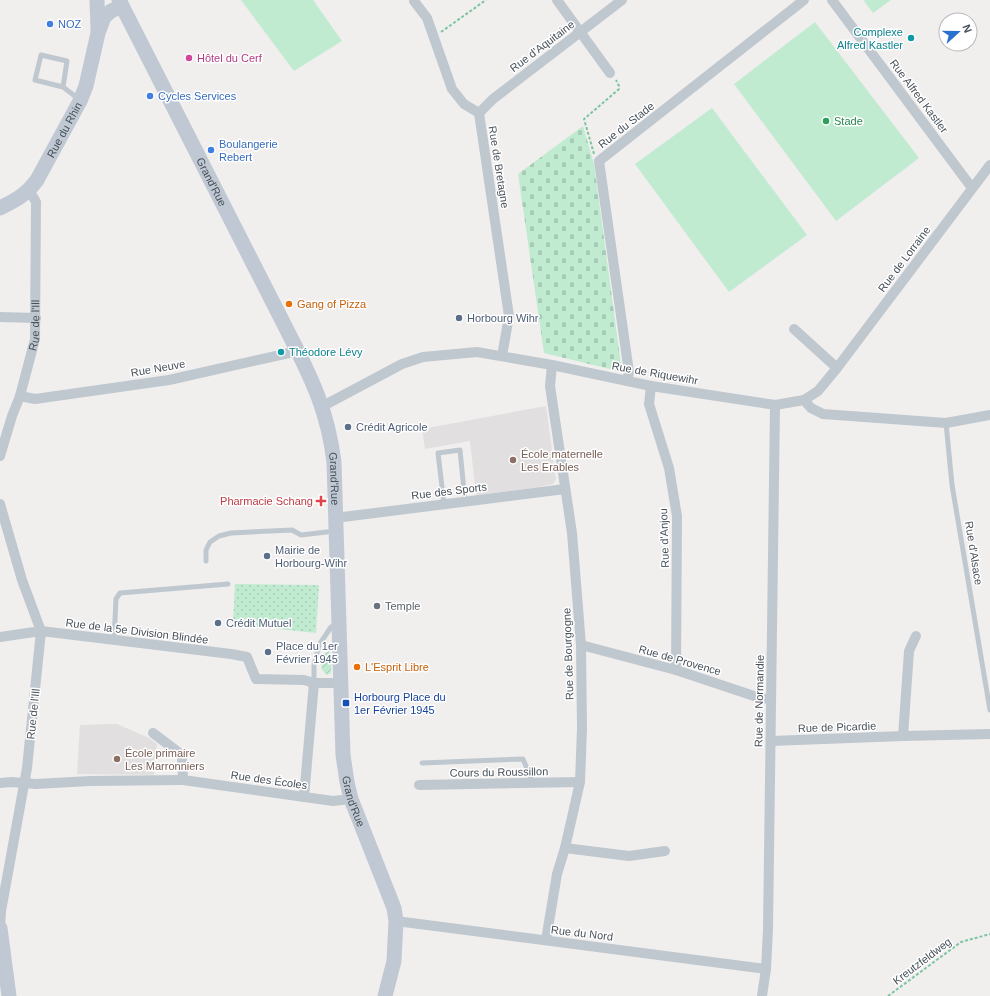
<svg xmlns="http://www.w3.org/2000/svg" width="990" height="996" viewBox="0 0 990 996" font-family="Helvetica,sans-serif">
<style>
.education{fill:#e1dfdf}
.grass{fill:#c0ebd1}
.cemetery{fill:url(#cemetery-stones)}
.park{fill:url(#park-dots)}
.garden{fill:url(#garden-furrows)}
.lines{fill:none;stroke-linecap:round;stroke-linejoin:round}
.path{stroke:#7bc6a1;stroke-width:2;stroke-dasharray:3 2;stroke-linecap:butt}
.lane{stroke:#c0c8cf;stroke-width:5}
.street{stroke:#c0c8cf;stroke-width:10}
.secondary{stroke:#c0c9d3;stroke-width:15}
.shop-dot{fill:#3f7fe0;stroke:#fff;stroke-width:1.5}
.culture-dot{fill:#0f9aa8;stroke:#fff;stroke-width:1.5}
.hotel-dot{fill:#d1479c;stroke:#fff;stroke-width:1.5}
.leisure-dot{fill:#2e9e5b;stroke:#fff;stroke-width:1.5}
.food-dot{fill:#e8710a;stroke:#fff;stroke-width:1.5}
.service-dot{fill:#5c6f8a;stroke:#fff;stroke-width:1.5}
.education-dot{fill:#8d6e63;stroke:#fff;stroke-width:1.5}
.health-dot{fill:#e0444e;stroke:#fff;stroke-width:1.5}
.worship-dot{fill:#6b7280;stroke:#fff;stroke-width:1.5}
.transit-dot{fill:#1a4fb4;stroke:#fff;stroke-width:1.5}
.labels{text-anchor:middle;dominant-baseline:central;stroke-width:3;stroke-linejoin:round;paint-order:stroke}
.shop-label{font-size:11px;fill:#366cbe;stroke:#fff;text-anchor:start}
.culture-label{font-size:11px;fill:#0d838f;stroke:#fff;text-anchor:end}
.street-label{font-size:11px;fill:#48515a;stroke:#fff}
.hotel-label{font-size:11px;fill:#b23c85;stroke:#fff;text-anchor:start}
.leisure-label{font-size:11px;fill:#27864d;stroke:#fff;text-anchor:start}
.food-label{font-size:11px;fill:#c56008;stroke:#fff;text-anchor:start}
.service-label{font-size:11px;fill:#4e5e75;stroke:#fff;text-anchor:start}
.education-label{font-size:11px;fill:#785e54;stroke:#fff;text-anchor:start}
.health-label{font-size:11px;fill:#be3a42;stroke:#fff;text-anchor:end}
.worship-label{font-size:11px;fill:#5b616d;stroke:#fff;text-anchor:start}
.transit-label{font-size:11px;fill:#164399;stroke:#fff;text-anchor:start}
</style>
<defs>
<pattern id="cemetery-stones" width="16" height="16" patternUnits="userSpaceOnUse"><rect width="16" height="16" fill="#c0ebd1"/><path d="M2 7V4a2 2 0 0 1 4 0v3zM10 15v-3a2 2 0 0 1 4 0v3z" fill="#a6cbb6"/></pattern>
<pattern id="park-dots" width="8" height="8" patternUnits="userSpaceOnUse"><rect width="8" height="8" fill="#c0ebd1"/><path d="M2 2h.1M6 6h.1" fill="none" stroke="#a6cbb6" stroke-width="1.8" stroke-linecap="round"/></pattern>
<pattern id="garden-furrows" width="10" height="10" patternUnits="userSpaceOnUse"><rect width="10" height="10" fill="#c0ebd1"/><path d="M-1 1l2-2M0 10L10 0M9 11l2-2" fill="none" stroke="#a6cbb6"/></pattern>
</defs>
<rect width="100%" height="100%" fill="#f1eeee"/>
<!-- education -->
<g class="education">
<path d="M546,406L556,479L553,484L534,488L476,495L470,441L425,449L422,429Z"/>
<path d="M109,724H117L149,738L157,744L154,775L77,774L80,725Z"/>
</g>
<!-- grass -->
<g class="grass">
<path d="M241,0H313L342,41L294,71Z"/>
<path d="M865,0H891L873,13L864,1Z"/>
<path d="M815,22L919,158L836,221L734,84Z"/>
<path d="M712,108L807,235L729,292L635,164Z"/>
</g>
<!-- cemetery -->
<path class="cemetery" d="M583,126L594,164L622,372L544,353L518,174Z"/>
<!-- park -->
<path class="park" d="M235,584L319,585L316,633L233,624Z"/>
<!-- garden -->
<path class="garden" d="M329,651L332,656L331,673L327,675C319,669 321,663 324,654Z"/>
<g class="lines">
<!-- path -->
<g class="path">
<path d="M441,32L486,0"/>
<path d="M594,154L584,119L619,89V86L616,80"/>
<path d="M888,996L961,942L990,934"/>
</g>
<!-- lane -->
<g class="lane">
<path d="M63,87L35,80L41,55L67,61L63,87L80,100"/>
<path d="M946,423L952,485L990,710"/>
<path d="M444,504L438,453L460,450L465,501"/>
<path d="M206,561V550L210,542L219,536L231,533L292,530L301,535L335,531"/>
<path d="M114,640L116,599L120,593L228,584"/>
<path d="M314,683V665L319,645L331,627L338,626"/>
<path d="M422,763L523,759L533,783"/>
</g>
<!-- street -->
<g class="street">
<path d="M557,0L610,73"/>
<path d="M832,0L972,188"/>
<path d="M414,1L427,18L452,89L464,104L479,113L509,316L502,356"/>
<path d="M479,113L493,99L622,0"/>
<path d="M0,317L36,318"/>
<path d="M794,329L837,368"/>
<path d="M627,381L629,372L599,161L804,0"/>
<path d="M651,386L649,404L669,468L677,516L676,670"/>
<path d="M20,396L35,399L169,380L298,351"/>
<path d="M804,400L818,391L837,368L990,165"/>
<path d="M323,406L402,364L423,357L477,352L552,365L651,386L775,405L804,400L811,408L823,414L946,423L990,415"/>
<path id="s1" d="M0,456L12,416L20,396L35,339L36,202L29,190"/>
<path d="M0,504L22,580L41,631L27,768L1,911L0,928"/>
<path d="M335,518L565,489"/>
<path d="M0,637L41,631L231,654L247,657L256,679L304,680L314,683H341"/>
<path d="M581,645L676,670L760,698L771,699"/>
<path d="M153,733L182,755L183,780L333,801L351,799"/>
<path d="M903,736L909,651L916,636"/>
<path d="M771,741L903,736L990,734"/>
<path d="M0,783L12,782L36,784L90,781L183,780"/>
<path d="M419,785L580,782"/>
<path d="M304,797L314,683"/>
<path d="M565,848L629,856L665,851"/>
<path d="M396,921L766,969"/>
<path d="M546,940L557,874L565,848L580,782L582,728L581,645L572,533L550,386L552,365"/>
<path d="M762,996L766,969L768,929L775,405"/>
</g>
<!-- secondary -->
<g class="secondary">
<path d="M97,0L98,30"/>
<path id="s2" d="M119,0L291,338C313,381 328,413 334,462L343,755L347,782L351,799L394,908L396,921L394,961L385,996"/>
<path id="s3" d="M0,208C16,200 26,195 37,180L80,101L86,86L98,33L104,17L111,11L122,6"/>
<path d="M0,928L9,996"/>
</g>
</g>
<!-- markers -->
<g class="shop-dot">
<circle cx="50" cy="24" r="4"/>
<circle cx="150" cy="96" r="4"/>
<circle cx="211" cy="150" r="4"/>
</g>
<g class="culture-dot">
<circle cx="911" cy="38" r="4"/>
<circle cx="281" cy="352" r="4"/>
</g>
<circle class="hotel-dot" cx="189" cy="58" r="4"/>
<circle class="leisure-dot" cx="826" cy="121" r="4"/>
<g class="food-dot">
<circle cx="289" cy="304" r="4"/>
<circle cx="357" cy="667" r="4"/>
</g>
<g class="service-dot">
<circle cx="459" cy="318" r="4"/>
<circle cx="348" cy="427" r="4"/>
<circle cx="267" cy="556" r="4"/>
<circle cx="218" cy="623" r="4"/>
<circle cx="268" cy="652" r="4"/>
</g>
<g class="education-dot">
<circle cx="513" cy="460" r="4"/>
<circle cx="117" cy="759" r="4"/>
</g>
<path class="health-dot" d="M319 495h4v4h4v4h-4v4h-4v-4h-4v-4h4z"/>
<circle class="worship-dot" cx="377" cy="606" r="4"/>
<rect class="transit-dot" x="342" y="699" width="8" height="8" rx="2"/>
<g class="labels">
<!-- shop labels -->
<g class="shop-label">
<text x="58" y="24">NOZ</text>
<text x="158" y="96">Cycles Services</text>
<text x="219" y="144">Boulangerie<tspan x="219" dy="13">Rebert</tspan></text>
</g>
<!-- culture labels -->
<g class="culture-label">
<text x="903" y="32">Complexe<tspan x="903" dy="13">Alfred Kastler</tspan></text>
<text x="289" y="352" text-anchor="start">Théodore Lévy</text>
</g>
<!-- street labels -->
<g class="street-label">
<text transform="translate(542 46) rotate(-37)">Rue d'Aquitaine</text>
<text transform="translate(919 96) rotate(53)">Rue Alfred Kastler</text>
<text transform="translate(626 125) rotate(-38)">Rue du Stade</text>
<text stroke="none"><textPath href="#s3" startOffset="104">Rue du Rhin</textPath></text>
<text transform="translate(499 167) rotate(81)">Rue de Bretagne</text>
<text stroke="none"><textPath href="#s2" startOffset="204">Grand'Rue</textPath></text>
<text transform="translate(904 259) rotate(-53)">Rue de Lorraine</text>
<text stroke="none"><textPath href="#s1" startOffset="136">Rue de l'Ill</textPath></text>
<text transform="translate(158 368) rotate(-10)">Rue Neuve</text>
<text transform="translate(655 373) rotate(10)">Rue de Riquewihr</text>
<text stroke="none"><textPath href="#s2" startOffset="528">Grand'Rue</textPath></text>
<text transform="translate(449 491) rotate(-7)">Rue des Sports</text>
<text transform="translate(664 538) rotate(-92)">Rue d'Anjou</text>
<text transform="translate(974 553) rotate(81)">Rue d'Alsace</text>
<text transform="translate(137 631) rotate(7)">Rue de la 5e Division Blindée</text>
<text transform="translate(568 654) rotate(-92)">Rue de Bourgogne</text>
<text transform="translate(680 660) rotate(16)">Rue de Provence</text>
<text transform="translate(759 701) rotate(-89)">Rue de Normandie</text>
<text transform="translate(33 714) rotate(-84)">Rue de l'Ill</text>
<text transform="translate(837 727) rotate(-2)">Rue de Picardie</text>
<text transform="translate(499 772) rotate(-1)">Cours du Roussillon</text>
<text transform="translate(269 780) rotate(8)">Rue des Écoles</text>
<text stroke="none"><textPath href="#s2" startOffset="852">Grand'Rue</textPath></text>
<text transform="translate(582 933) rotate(7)">Rue du Nord</text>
<text transform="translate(922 961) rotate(-37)">Kreutzfeldweg</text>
</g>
<!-- hotel labels -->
<g class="hotel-label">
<text x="197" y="58">Hôtel du Cerf</text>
</g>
<!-- leisure labels -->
<g class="leisure-label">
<text x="834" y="121">Stade</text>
</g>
<!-- food labels -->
<g class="food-label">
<text x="297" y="304">Gang of Pizza</text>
<text x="365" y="667">L'Esprit Libre</text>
</g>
<!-- service labels -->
<g class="service-label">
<text x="467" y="318">Horbourg Wihr</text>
<text x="356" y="427">Crédit Agricole</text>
<text x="275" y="550">Mairie de<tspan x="275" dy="13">Horbourg-Wihr</tspan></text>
<text x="226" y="623">Crédit Mutuel</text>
<text x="276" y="646">Place du 1er<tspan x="276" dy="13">Février 1945</tspan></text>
</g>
<!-- education labels -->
<g class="education-label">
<text x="521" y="454">École maternelle<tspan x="521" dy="13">Les Erables</tspan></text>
<text x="125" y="753">École primaire<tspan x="125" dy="13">Les Marronniers</tspan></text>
</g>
<!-- health labels -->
<g class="health-label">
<text x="313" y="501">Pharmacie Schang</text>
</g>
<!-- worship labels -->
<g class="worship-label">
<text x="385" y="606">Temple</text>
</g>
<!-- transit labels -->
<g class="transit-label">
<text x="354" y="697">Horbourg Place du<tspan x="354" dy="13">1er Février 1945</tspan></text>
</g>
</g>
<!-- north arrow -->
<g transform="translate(958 32) rotate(69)"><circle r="19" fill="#ffffff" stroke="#b6b9bd"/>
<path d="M0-3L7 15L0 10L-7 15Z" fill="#2871d1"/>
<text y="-6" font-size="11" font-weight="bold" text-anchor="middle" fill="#48515a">N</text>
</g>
</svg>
